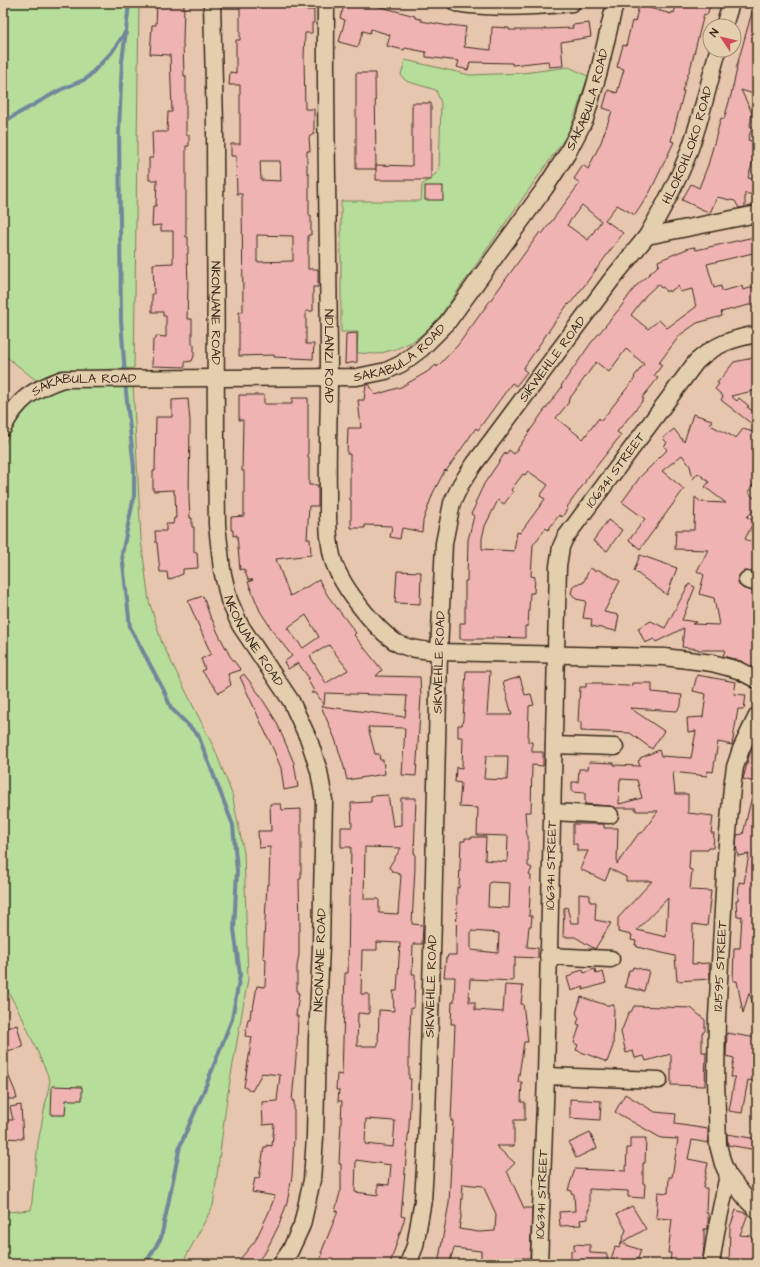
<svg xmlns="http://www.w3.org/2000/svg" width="760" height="1267" viewBox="0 0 760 1267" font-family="'Architects Daughter',sans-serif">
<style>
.green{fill:#b6dd99;stroke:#78845c}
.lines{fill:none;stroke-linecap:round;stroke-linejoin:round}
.stream{stroke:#72869c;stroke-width:4}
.building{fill:#efb3b1;stroke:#3b2a1e;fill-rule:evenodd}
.minor-casing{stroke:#3b2a1e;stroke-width:19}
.minor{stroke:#e3cead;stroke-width:16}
.labels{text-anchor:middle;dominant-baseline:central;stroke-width:4;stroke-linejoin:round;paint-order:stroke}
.street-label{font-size:13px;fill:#3b2a1e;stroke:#e3cead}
</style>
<rect width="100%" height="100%" fill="#e7c6ae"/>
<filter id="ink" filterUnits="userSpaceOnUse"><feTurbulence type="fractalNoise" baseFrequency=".025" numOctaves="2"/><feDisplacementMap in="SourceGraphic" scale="8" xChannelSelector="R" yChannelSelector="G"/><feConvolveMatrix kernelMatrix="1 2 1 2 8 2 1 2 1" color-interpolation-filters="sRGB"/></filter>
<g filter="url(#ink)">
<!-- green -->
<g class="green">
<path d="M3,3H139L134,368L58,372L37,381L3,354Z"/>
<path d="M405,60L470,75L523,73L569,67L588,76L570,131L438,319L425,332L412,342L396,349L377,354L357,353L358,332H341V201H421L422,185L439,171L441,103L436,90L406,81L401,75Z"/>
<path d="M133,384L141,540L149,601L162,643L215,750L232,794L244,853L248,979L227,1098L213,1206L182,1264H3V1209L8,1212L31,1210L38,1143L50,1080L23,1019L3,982V449C13,422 33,395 62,387C69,385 77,386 84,386C100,385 117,385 133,384Z"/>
</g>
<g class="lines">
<!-- stream -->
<g class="stream">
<path d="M3,122L60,90L86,79L112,52L126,31L129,3"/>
<path d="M125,375L121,320L119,130L122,61L126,31"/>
<path d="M125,382L134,468V496L122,554L130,627L164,691L171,708L198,735L233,825L237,871L234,929L240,975L232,1019L203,1093L180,1146L161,1238L145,1264"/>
</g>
</g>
<!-- building -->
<g class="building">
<path d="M157,3H184L183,43L184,76H186V135H189V146H186V237H188V254H187L188,285L187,319H192V344H194V356L192,361L185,362V367L152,366L153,339H156V336L166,337V316H163V312H152V294H154L153,264L173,263V231H161V225L152,226L153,206H156L157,180H149V158H153L152,132H167L168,112H172L170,55L150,54L152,25H156Z"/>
<path d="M240,3H305V10H314V23H312V33H305L304,57L305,109H314V134L309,137L310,151H307V173H309V216H311V235H308V269H318V287H313V311H306V344H314L313,359L274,357V355L239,356V312H243L242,194H237L236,156H231V144H240V85H229L230,72L236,73V40H240ZM260,161H280L281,181L261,180ZM257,235L293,236V261L257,262Z"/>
<path d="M345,3H366L415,16V18L421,19V21L449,26L450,25L466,27L464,43L465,44L464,47L491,50L492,27L509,28V30H544V29L573,28L572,25L589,23L591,37L561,42L563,66L549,67L548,61L512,65V63L470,62L468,70L457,67L459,61L426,57V52L405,48L404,50L387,46L390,35L371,29L370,33L363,31L358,47L339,42L345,20L340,18Z"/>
<path d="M677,3H711L707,15L704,14L691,66L682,91H684L671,141L674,142L650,192L635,215L617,205L605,220L623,233L584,286L569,305L568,304L552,326L523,369L527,372L516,386L512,383L478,430L476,428L446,471L445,470L433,493L423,521L422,532L402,528L400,539L390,537L392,526L365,525V528H351V500H350V454H347L348,428H361L358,400H364L366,385L369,384L375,395L401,387L427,372L436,365L437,367L458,345L540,232L542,234L580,183L574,179L583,165L588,169L601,142L612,111L603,108L608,90L617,93L624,69L617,67L623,45L626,46L632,21L635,22L639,5L671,14L672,12L674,13L676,6L683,8L677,5ZM582,205L601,221L588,240L567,225Z"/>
<path d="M754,5H757V95L741,90L752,113L750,126L752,127L748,140L754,142L752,154H755L748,178L757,180V196L745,193V207L739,208L735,201L717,197L710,213L682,200L691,184L699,188L708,165L721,118L724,119L731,95L737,69H736Z"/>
<path d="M356,73H375L376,169H356Z"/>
<path d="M412,103H431V180H376V165L412,166Z"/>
<rect x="425" y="186" width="18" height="14"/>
<path d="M754,237L757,252L707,264L714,288L721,286L722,291L742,286L743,290L757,286V303L721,312L722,316L697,323L680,335L659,363L662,365L654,376L658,378L642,398L644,399L617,432L621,435L585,481H586L567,507L568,508L562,517L559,515L548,530L546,528L533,545L531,576L535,577L534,593H530L528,626H525V638L493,637V639H460V623H465V581H467L468,540L474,516L471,514L476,504L475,503L484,484L505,453L506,455L509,450L514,454L543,412L562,387L561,386L591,343L620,308L635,287L659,265L658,261L689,248L695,247L696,250ZM658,284L661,288L663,287L666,292L668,290L669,292L678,286L680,292L692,289L696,307L667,328L659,320L648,329L631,315L646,295ZM626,349L644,364L634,377L635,378L601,421L599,418L583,439L556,418L569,402L568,401L596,362L609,372ZM528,471L548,485L540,496L545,499L520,533L517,532L514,551L482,549V538L485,526L498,500L504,504L513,492L511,490L523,474L525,475Z"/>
<path d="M357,333V362L345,364L346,334Z"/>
<path d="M757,357V390L731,396L737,401L739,398L749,406L747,407L757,414V428L721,400L723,396L715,389L719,384L717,383L734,362Z"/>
<path d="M239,395H264V404H292V398H308V457H309V485H318V506H309L307,539H310L311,555L276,559L290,596L319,580L328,596L356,633L354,635L382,670L376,676L420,677L421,696L416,776L402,775L405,728L368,727L375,754H379L380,760H383L385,774L347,780L344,767L335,739L321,706L405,717L407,696L325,693L324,705L316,693H311L314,691L307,679L309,678L298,663L288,669L284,662L292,656L274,633L260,611L248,582L253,580H248L244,569L240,570L237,535L233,536V530H231V517L244,516V471H242L243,420H239ZM306,615L319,637L303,648L287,628ZM329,645L348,670L326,683L310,656Z"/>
<path d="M188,399L190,421L189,499L190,518H192V527H194V552H197L198,568L183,569V574L168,580L167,572H160L157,543H156L155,531H166V524H173L174,518H176L175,494H174V490L153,491V471H155L156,417H172V400Z"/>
<path d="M693,414L712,420L710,425L736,438L743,429L757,433V479L748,492L757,501V507L747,517L754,521L745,539L757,544V573L744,571L741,573L738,577V582L740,586L744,589L757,592V628L755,638L757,639V669L741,661L723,656L725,650H698V649L682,647L684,628L656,642L654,639L645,643L638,628L651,621L665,628L689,584L695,587L682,620L697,622L692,624L719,625L714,598L699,594L704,575L697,571L708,550L675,549L676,530H694L695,497L701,502L726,503L705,487L709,482L698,473L693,479L690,466L682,455L662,471L684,489L640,549L629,540L645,519L622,502L640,477L667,450L664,446L667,443L663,438L674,429L684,442Z"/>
<path d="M608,520L622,530L607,551L593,541Z"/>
<path d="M640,555L677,568L667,595L634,571Z"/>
<path d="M590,568L596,571L597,569L620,581L604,612L619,615L616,631L591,626L592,619L583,618L586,601L576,599L571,593L573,586L576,584L583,583Z"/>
<path d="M397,571L421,572L420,604L395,603Z"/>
<path d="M203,596L211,619H212L218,633L230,656L241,670L228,674L231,685L219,693L202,671L205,669L201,659L211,654L188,601Z"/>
<path d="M466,671H490L487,715H512L503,682L520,677L525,695L531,694L534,705L529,706L528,742H532V752H543V766L532,765L531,812H525L527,836H528V866L532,868L529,875L531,876L529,916H532L531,926H529L527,947L538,948V958L515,957V966H513V981L470,979L469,1002H475V1010L503,1012L505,985L523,986L521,1004H523L528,1042H524L518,1082H522L521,1102H525V1120H514V1146H496L515,1163L507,1171L524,1208H532L530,1258H508V1264H481V1251L454,1248L449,1264H438L449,1203L453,1121H451L455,1024H451L452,1002H454L455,977H444L446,958H447L448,955H456L457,887L459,888L461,841H465V838H472V837H486L485,860L507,862L508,836L477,835L478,808L459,807L461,783L455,782L456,767L462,768L463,737H458V725H462L463,719ZM486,756H508L507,780L484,779ZM491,882L510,883L509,908L488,907L489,884ZM471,931L499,933L498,953L471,950ZM463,1184L483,1186L496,1214L495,1231L479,1232L459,1229L462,1211H461Z"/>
<path d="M244,674L259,694L276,721L294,763L298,787L284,790L281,768L274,751L240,677Z"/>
<path d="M697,675L736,682L734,694L746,695L744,709H738L732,745L718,742L713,772L708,771L707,776L673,772L675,794H688V813L713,816L711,833H714L713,848H708V850H690L689,869L692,870L690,890L711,891L707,926L693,924L692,964L709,963L710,979L677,981L675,956L637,947V945H635L636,941L631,940L632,935L618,932V918L652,881H626V877L610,869L605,881L580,869L588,851H577V844H573V824H604V828H618L617,864L639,833H642L658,811H636V808H616L610,806L585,804V793L572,792V782H578L579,769H588L589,762L614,763V765L640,766L638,761L640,760V758L659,750L661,756L691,758L696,731L688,732L687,718L703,717L706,694L693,691ZM620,779L637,780L642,798L619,804ZM668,898L666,937L637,930Z"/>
<path d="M586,683H601V685L628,686L632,685V683H652V692L682,695L681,705L677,711L630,708L664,731L652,749L630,733L581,731V722H578L580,687H586Z"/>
<path d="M757,738V774L755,782L743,779L750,753Z"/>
<path d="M753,792L757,793V875L755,889H756L757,938H754L755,962H757V1010L756,1011L749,993L743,1013L737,981H733L734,948H740L742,916L737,917L736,900H738L739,882L744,883L749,854L738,856L736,846L737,835L743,834Z"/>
<path d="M388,795L393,826L401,825V798H416L414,853H415V868L412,924L423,925L422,944H413L412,974H415L414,1008H411L409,1045V1079H411L409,1126L401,1216L405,1217L390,1264H317L323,1254L321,1253L338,1211H335L341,1189V1164H339L342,1101H338L339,1090H336L337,1074L342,1075L345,973H348L349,896H350L351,847H341V827H352L351,803L371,802V796ZM365,847L401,848L389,867L392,871L401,875L398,914L379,913V899H364ZM377,942L400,943L397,991H393L394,1011L379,1010L378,1046H357L358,1013L369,1014V994H361L362,950H377ZM366,1119L395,1121L393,1147L365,1144ZM356,1160L391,1165L389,1185L378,1184V1195L355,1192Z"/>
<path d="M270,804H281L282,810L301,809V879H299L300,931H299V955L297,966V993H299L296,1016H298L297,1046L292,1101H294V1138L292,1176L287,1203L279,1225L266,1251L255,1264H248L241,1258L255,1241L268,1214L275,1196L252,1192L255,1178L259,1179L264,1147H267V1145L272,1146L274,1124L263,1125L262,1102L277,1101L280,1075L262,1073L252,1091L244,1087L252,1037L245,1036L248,1019H250L251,1009H253L257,986L265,987L266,959L263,958L267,884H269L270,847L259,848L258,831H271Z"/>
<path d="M579,894L590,895V902H596L595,920L611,923L595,949L575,937H563L564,908L567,907L571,923H579Z"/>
<path d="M633,967L649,971L644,991L625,987L629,970H632Z"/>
<path d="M595,969L596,974L603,972L606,983L583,990L584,987L571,991L567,977L573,975V973L583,970L584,973Z"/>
<path d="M581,997L606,1005H614L613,1046L607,1062L576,1050L578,1045L574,1043L580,1025L577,1024L579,1018L576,1013Z"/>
<path d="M634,1006L691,1008L705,1020V1031L702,1033V1052H706L705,1086L671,1085V1054L646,1061L644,1056L635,1058L633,1051L626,1053L621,1032L629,1012H631Z"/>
<path d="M17,1025L23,1047L3,1052V1029Z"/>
<path d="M727,1033L757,1038V1072L755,1071L754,1081L748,1080L742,1113L729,1111L735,1077H731L734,1058L726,1056Z"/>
<path d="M3,1063L15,1091L17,1099H3Z"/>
<path d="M52,1086L82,1087V1100H66L65,1115H51Z"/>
<path d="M625,1094L655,1112L676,1114L675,1124L708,1129V1143L692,1140L688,1159L708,1163L703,1188H707L706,1213H708V1225L707,1229H704V1246L702,1264H670L671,1253H668L672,1219L656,1218L658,1192L668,1193L669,1177H672L678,1139L661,1138L615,1112Z"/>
<path d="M570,1099L601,1101L600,1120L570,1118Z"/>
<path d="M21,1105L23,1139L3,1138V1120H13L10,1107Z"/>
<path d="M590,1133L597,1148L576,1158L569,1143Z"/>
<path d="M727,1134L757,1139V1150L728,1145Z"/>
<path d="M630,1138H646L645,1163H643V1183L645,1184L644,1198L628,1197V1191L589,1189V1210H588V1219L580,1220L581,1225L560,1226L559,1212L575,1211L574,1194L571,1193L572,1191L568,1190L575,1169L626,1171L627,1148H630Z"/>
<path d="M632,1206L646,1229L621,1243L641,1250L636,1264H625L611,1259L615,1247L619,1248L626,1230L617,1214Z"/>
<path d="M736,1210L748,1214L740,1235L751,1236V1238L757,1239V1264H729L730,1227Z"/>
<path d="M574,1244L590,1245V1253L607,1254V1264H571V1250L574,1251Z"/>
</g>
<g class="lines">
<defs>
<g id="minor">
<path id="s1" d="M212,3L215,126L216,445L217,525L222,570L229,600L240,625L291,701L309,740L319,771L324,800L321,946L317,1040L315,1137L312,1180L302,1225L290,1251L281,1264"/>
<path id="s2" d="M326,3C325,128 329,254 329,379C329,417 327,455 328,493C328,516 327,541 334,563C343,588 375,629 397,643C409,650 425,650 439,652L664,657L712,663L738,670L757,680"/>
<path d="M456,3C494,9 534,7 572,3"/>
<path d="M724,26L731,3"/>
<path id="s3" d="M647,236C659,215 671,194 681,171C698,133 707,90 718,50"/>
<path id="s4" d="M3,428C17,399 34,389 63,379L357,377L386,371L401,364L421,349L447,323L545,188L567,154L585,119L599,71L615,3"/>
<path d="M747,580L757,583"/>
<path d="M757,716L741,749L735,767L732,787L726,856L717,1017L716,1080L718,1145L723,1164L728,1175L748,1201L757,1210"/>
<path d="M554,745L615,747"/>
<path d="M552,812L610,815"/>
<path d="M548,956L611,959"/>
<path d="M546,1076L659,1080"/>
<path id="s5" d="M408,1264L415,1246L423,1200L426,1151L433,920L439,652L444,543L452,503L461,484L475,463L612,279L647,236L757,214"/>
<path id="s6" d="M539,1264L546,1076L558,566L561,547L565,538L696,362C715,344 732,339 757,334"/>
<path d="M711,1264L716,1232L728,1175"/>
</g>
</defs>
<!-- minor casing -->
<use href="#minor" class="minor-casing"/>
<!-- minor -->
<use href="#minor" class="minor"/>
</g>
</g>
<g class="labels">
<!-- street labels -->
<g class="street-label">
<text stroke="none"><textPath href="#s4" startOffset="748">SAKABULA ROAD</textPath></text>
<text stroke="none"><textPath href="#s3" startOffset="100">HLOKOHLOKO ROAD</textPath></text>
<text stroke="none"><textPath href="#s1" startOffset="310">NKONJANE ROAD</textPath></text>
<text stroke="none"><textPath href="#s4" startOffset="424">SAKABULA ROAD</textPath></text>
<text stroke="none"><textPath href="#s2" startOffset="353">NDLANZI ROAD</textPath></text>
<text stroke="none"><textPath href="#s5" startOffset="940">SIKWEHLE ROAD</textPath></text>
<text stroke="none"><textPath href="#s4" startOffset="100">SAKABULA ROAD</textPath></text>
<text stroke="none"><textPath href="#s6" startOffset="812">106341 STREET</textPath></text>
<text stroke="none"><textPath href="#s1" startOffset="646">NKONJANE ROAD</textPath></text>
<text stroke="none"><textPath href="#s5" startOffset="604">SIKWEHLE ROAD</textPath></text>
<text stroke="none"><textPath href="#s6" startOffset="399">106341 STREET</textPath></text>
<text transform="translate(320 960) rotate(-88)">NKONJANE ROAD</text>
<text transform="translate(720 966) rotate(-87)">121595 STREET</text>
<text stroke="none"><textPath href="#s5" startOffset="280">SIKWEHLE ROAD</textPath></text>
<text stroke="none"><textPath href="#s6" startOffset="70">106341 STREET</textPath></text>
</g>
</g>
<!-- margin -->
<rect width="760" height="1267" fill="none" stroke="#e3cead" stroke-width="16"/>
<rect x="8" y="8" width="744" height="1251" fill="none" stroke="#3b2a1e" stroke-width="1.5" filter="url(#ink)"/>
<!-- north arrow -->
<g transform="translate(722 38) rotate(305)"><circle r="19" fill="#e3cead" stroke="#a08c74"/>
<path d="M0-3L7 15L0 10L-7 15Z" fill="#d1495b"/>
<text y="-6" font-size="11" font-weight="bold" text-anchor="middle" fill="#3b2a1e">N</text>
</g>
</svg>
